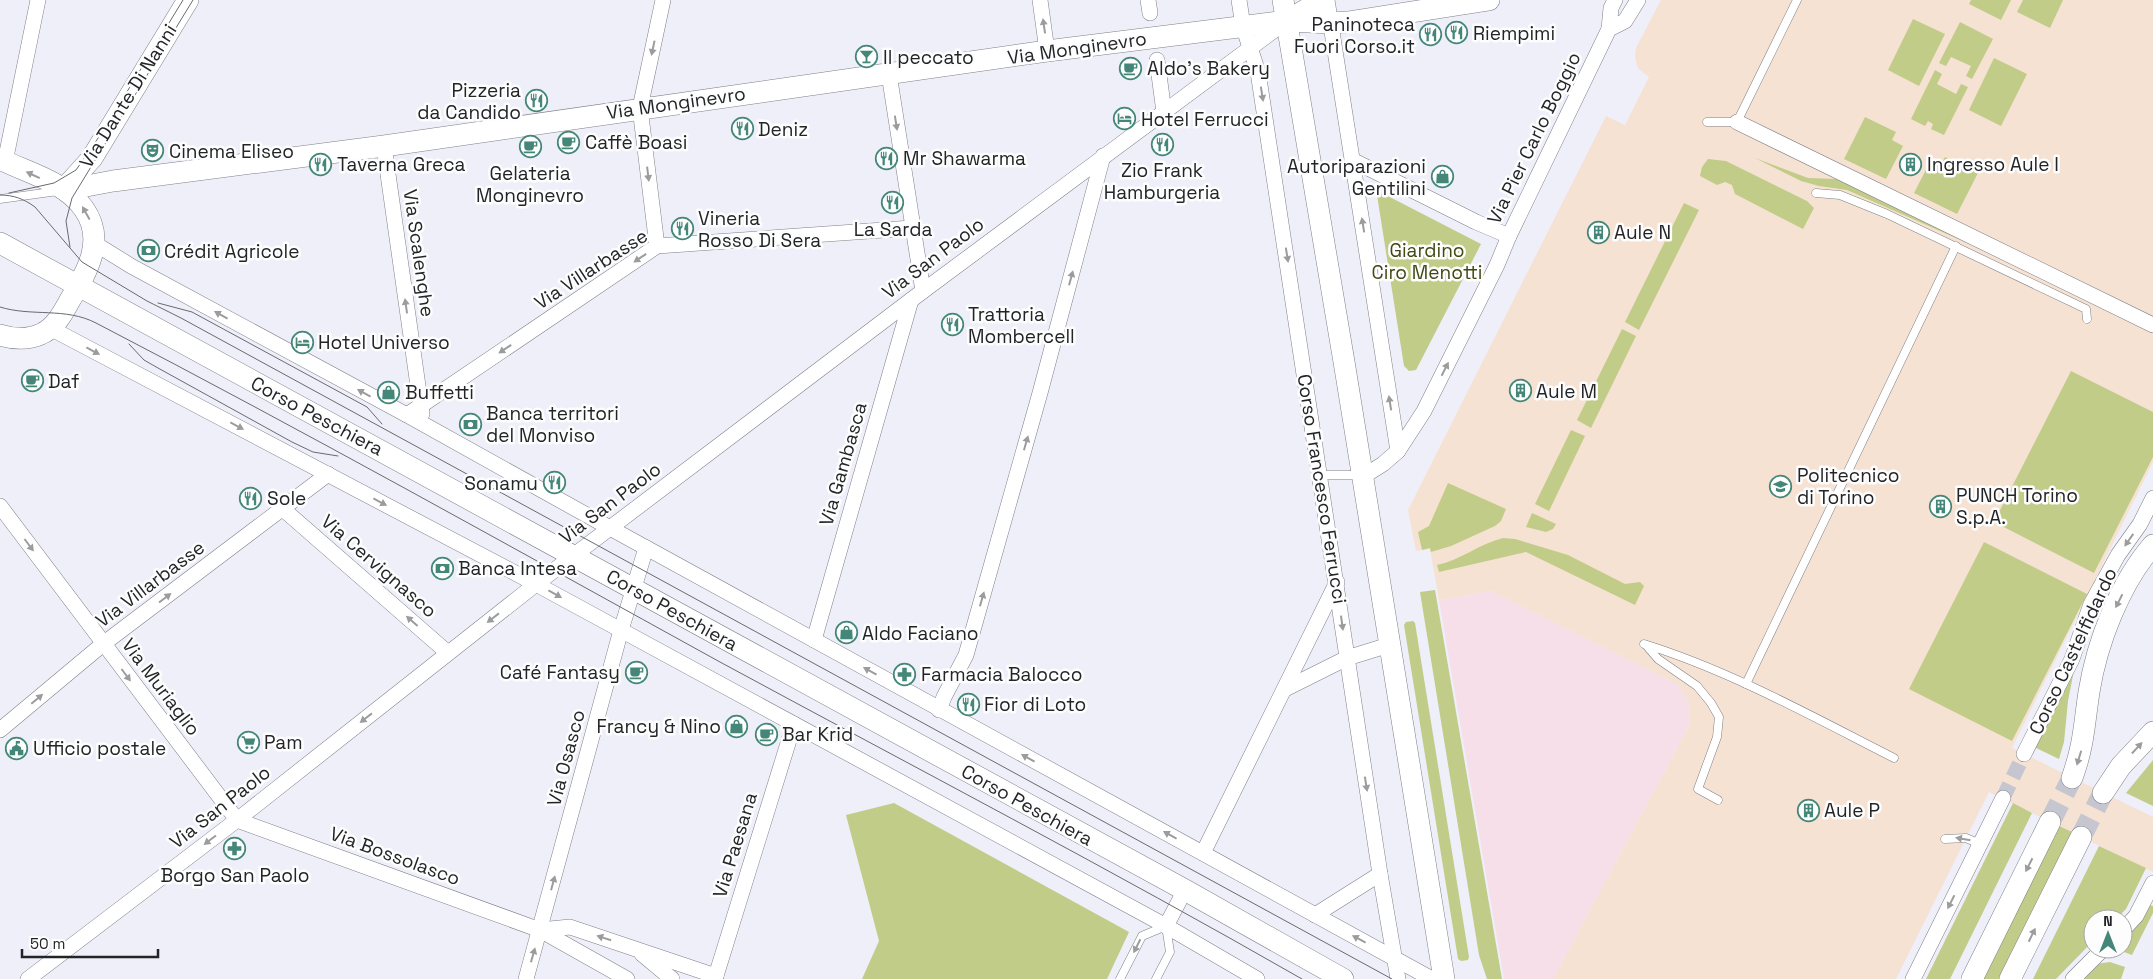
<svg xmlns="http://www.w3.org/2000/svg" width="2153" height="979" viewBox="0 0 2153 979" font-family="'Space Grotesk',sans-serif">
<style>
.industrial{fill:#f7dfe9}
.education{fill:#f6e2d2}
.green{fill:#c1cc88}
.lines{fill:none;stroke-linecap:round;stroke-linejoin:round}
.street-tunnel{stroke:#c5c6cf;stroke-width:15;stroke-dasharray:15 8;stroke-linecap:butt}
.secondary-tunnel{stroke:#c5c6cf;stroke-width:21;stroke-dasharray:21 11;stroke-linecap:butt}
.lane-casing{stroke:#7f8088;stroke-width:9}
.street-casing{stroke:#7f8088;stroke-width:16}
.secondary-casing{stroke:#7f8088;stroke-width:22}
.lane{stroke:#fff;stroke-width:8}
.street{stroke:#fff;stroke-width:15}
.secondary{stroke:#fff;stroke-width:21}
.tram{stroke:#696a70;stroke-width:1}
.oneway{fill:#9c9c9e}
.labels{text-anchor:middle;dominant-baseline:central;stroke-width:5;stroke-linejoin:round;paint-order:stroke}
.poi-label{font-size:19px;fill:#232427;stroke:#fdfdfd;text-anchor:start}
.street-label{font-size:19px;fill:#232427;stroke:#fdfdfd}
.park-label{font-size:19px;fill:#424813;stroke:#fdfdfd}
</style>
<rect width="100%" height="100%" fill="#eeeff9"/>
<!-- industrial -->
<path class="industrial" d="M1491,591L1677,684L1689,703L1690,724L1553,979H1504L1439,600Z"/>
<!-- education -->
<path class="education" d="M1661,0H2153V462L2012,748L2153,817V872L1989,792L1896,979H1553L1690,724L1689,703L1677,684L1491,591L1439,600L1430,549L1416,551L1408,510L1606,116L1625,125L1649,77L1638,68L1635,58L1636,48Z"/>
<!-- green -->
<g class="green">
<path d="M1971,0H2011L2001,20L1969,4Z"/>
<path d="M2023,0H2063L2050,28L2017,12Z"/>
<path d="M1913,19L1945,34L1919,86L1888,70Z"/>
<path d="M1960,22L1993,39L1972,79L1966,76L1971,66L1951,57L1946,66L1939,63Z"/>
<path d="M1994,58L2027,74L2001,126L1969,110Z"/>
<path d="M1935,70L1942,74L1937,84L1956,94L1961,84L1968,87L1944,135L1931,129L1933,124L1928,121L1925,126L1911,119Z"/>
<path d="M1865,117L1896,132L1892,140L1903,146L1886,179L1844,159Z"/>
<path d="M1945,157L1978,173L1957,214L1914,193L1931,160L1941,165Z"/>
<path d="M1755,158L1808,178L1837,179L1974,246L1847,190L1819,186L1801,181Z"/>
<path d="M1708,159L1726,161L1807,201L1814,208L1803,229L1735,194L1732,185L1725,182L1717,185L1700,176L1702,167Z"/>
<path d="M1382,193L1481,244L1416,370L1409,371L1404,366L1377,195Z"/>
<path d="M1684,203L1699,210L1639,330L1625,322Z"/>
<path d="M1622,329L1636,336L1591,428L1577,420Z"/>
<path d="M2071,371L2153,412V457L2094,573L1994,522Z"/>
<path d="M1571,430L1585,436L1549,511L1535,504Z"/>
<path d="M1448,483L1506,509L1501,521L1495,526L1451,546L1431,552L1430,548L1422,550L1418,532L1429,526Z"/>
<path d="M1532,513L1556,524L1553,529L1546,532L1526,527Z"/>
<path d="M1503,538L1515,539L1568,555L1625,584L1640,582L1644,586L1635,605L1526,552L1439,572L1437,565C1461,560 1479,544 1503,538Z"/>
<path d="M1984,542L2087,594L2012,741L1909,689Z"/>
<path d="M1435,590L1502,979H1487L1479,955L1420,592Z"/>
<path d="M1413,621L1415,623L1469,957L1468,960L1461,961L1458,959L1404,625L1406,622Z"/>
<path d="M2075,665L2068,701L2064,742L2059,759L2034,747Z"/>
<path d="M2153,760V806L2126,793Z"/>
<path d="M894,803L1129,932L1107,979H862L879,941L846,815Z"/>
<path d="M2013,803L2032,813L1950,979H1926Z"/>
<path d="M2059,826L2072,832L1999,979H1983Z"/>
<path d="M2099,846L2146,868L2126,909L2116,919H2093V941L2056,979H2033Z"/>
<path d="M2149,905L2153,906V913L2132,955L2124,952L2123,940Z"/>
<path d="M2110,962L2125,967L2121,979H2081L2096,964Z"/>
</g>
<g class="lines">
<!-- street-tunnel -->
<path class="street-tunnel" d="M2003,798L2024,754"/>
<!-- secondary-tunnel -->
<g class="secondary-tunnel">
<path d="M2050,822L2072,778"/>
<path d="M2081,837L2103,793"/>
</g>
<defs>
<g id="lane">
<path d="M1707,122H1737L1797,0"/>
<path d="M1816,193L1840,195L1887,214L2086,309L2087,319"/>
<path d="M0,199L58,191"/>
<path d="M1320,475H1361"/>
<path d="M1644,644C1731,671 1813,717 1894,758"/>
<path d="M1646,645L1658,659L1697,686L1711,703L1719,717L1717,737L1698,789L1718,800"/>
<path d="M1746,684L1956,246"/>
<path d="M1945,839L1966,838L1980,844"/>
<path d="M1120,979L1142,936L1166,926L1170,952L1156,979"/>
</g>
<g id="street">
<path d="M1040,0L1047,51"/>
<path d="M1148,0L1150,13"/>
<path d="M1239,0L1243,26L1258,72L1380,874L1398,979"/>
<path d="M1327,0L1398,451"/>
<path d="M1609,29L1611,8L1615,0"/>
<path d="M1157,60L1164,112"/>
<path d="M889,74L923,291"/>
<path d="M1737,122L2153,325"/>
<path d="M384,146L422,414"/>
<path d="M1352,160L1476,222L1509,236"/>
<path d="M5,162L38,0"/>
<path d="M94,243L131,266L407,415L610,528L1432,979"/>
<path d="M657,246L640,108L663,0"/>
<path d="M50,328L536,584L1166,926L1257,979"/>
<path d="M407,415L657,246L912,228"/>
<path d="M1364,476L1383,464L1398,451L1424,411L1497,265L1509,236L1609,29L1625,21L1638,0"/>
<path d="M0,506L237,820L540,930L627,979"/>
<path d="M283,509L448,653"/>
<path d="M814,640L911,300"/>
<path d="M1285,689L1347,658L1389,645"/>
<path d="M939,710L944,697L966,655L1040,393L1103,156"/>
<path d="M0,730L103,644L328,474"/>
<path d="M2024,754L2072,659L2091,604L2118,555L2140,524L2153,498"/>
<path d="M1203,853L1337,582"/>
<path d="M1315,915L1380,874"/>
<path d="M1166,926L1185,890"/>
<path d="M540,930L570,927L716,976"/>
<path d="M2123,930L2136,916L2153,883"/>
<path d="M642,954L672,979"/>
<path d="M28,979L237,820L536,584L923,291L1284,23"/>
<path d="M526,979L621,630L646,548"/>
<path d="M715,979L794,724"/>
<path d="M1913,979L2003,798"/>
<path d="M2073,979L2103,949"/>
</g>
<g id="secondary">
<path d="M1283,0C1339,326 1392,652 1444,979"/>
<path d="M1287,21L1322,0"/>
<path d="M0,159C28,173 66,182 84,209C106,240 87,272 70,300C63,313 55,328 41,334C28,340 13,339 0,335"/>
<path d="M64,189L92,158L188,0"/>
<path d="M65,190L113,181L384,146L1047,51L1287,21L1331,23L1348,22L1489,0"/>
<path d="M0,243L1185,890L1343,979"/>
<path d="M2072,778C2084,745 2084,725 2089,692C2097,642 2120,583 2153,545"/>
<path d="M2103,793L2121,766L2153,732"/>
<path d="M1972,979L2050,822"/>
<path d="M2010,979L2081,837"/>
</g>
</defs>
<!-- lane casing -->
<use href="#lane" class="lane-casing"/>
<!-- street casing -->
<use href="#street" class="street-casing"/>
<!-- secondary casing -->
<use href="#secondary" class="secondary-casing"/>
<!-- lane -->
<use href="#lane" class="lane"/>
<!-- street -->
<use href="#street" class="street"/>
<!-- secondary -->
<use href="#secondary" class="secondary"/>
<!-- tram -->
<g class="tram">
<path d="M9,193L54,183L76,170L103,131L183,0"/>
<path d="M0,195C14,195 24,199 35,207L82,262L147,301L181,318L1392,979"/>
<path d="M70,247L66,221L72,198L193,0"/>
<path d="M158,303L192,312L367,407L382,424"/>
<path d="M0,307C32,317 65,307 96,323C306,432 513,548 720,662C914,767 1110,869 1302,979"/>
<path d="M129,344L144,360L158,368L292,442L313,452L338,456"/>
</g>
</g>
<!-- one-way arrows -->
<defs><path id="oneway-solid" d="M-6-.8H1V-3.2L6.5 0L1 3.2V.8H-6Z" transform="scale(1.25)"/></defs>
<g class="oneway">
<use href="#oneway-solid" transform="translate(1044 26) rotate(-98)"/>
<use href="#oneway-solid" transform="translate(653 48) rotate(102)"/>
<use href="#oneway-solid" transform="translate(1262 94) rotate(81)"/>
<use href="#oneway-solid" transform="translate(896 123) rotate(81)"/>
<use href="#oneway-solid" transform="translate(648 174) rotate(83)"/>
<use href="#oneway-solid" transform="translate(33 175) rotate(-155)"/>
<use href="#oneway-solid" transform="translate(86 213) rotate(-119)"/>
<use href="#oneway-solid" transform="translate(1363 225) rotate(-99)"/>
<use href="#oneway-solid" transform="translate(1287 255) rotate(81)"/>
<use href="#oneway-solid" transform="translate(640 258) rotate(146)"/>
<use href="#oneway-solid" transform="translate(1071 278) rotate(-75)"/>
<use href="#oneway-solid" transform="translate(406 306) rotate(-98)"/>
<use href="#oneway-solid" transform="translate(221 315) rotate(-151)"/>
<use href="#oneway-solid" transform="translate(505 349) rotate(146)"/>
<use href="#oneway-solid" transform="translate(93 351) rotate(28)"/>
<use href="#oneway-solid" transform="translate(1445 369) rotate(-63)"/>
<use href="#oneway-solid" transform="translate(364 393) rotate(-151)"/>
<use href="#oneway-solid" transform="translate(1390 403) rotate(-99)"/>
<use href="#oneway-solid" transform="translate(237 426) rotate(28)"/>
<use href="#oneway-solid" transform="translate(1026 443) rotate(-74)"/>
<use href="#oneway-solid" transform="translate(380 502) rotate(28)"/>
<use href="#oneway-solid" transform="translate(2129 540) rotate(125)"/>
<use href="#oneway-solid" transform="translate(29 545) rotate(53)"/>
<use href="#oneway-solid" transform="translate(555 594) rotate(29)"/>
<use href="#oneway-solid" transform="translate(165 598) rotate(-37)"/>
<use href="#oneway-solid" transform="translate(982 599) rotate(-74)"/>
<use href="#oneway-solid" transform="translate(2119 601) rotate(117)"/>
<use href="#oneway-solid" transform="translate(493 618) rotate(142)"/>
<use href="#oneway-solid" transform="translate(412 621) rotate(-139)"/>
<use href="#oneway-solid" transform="translate(1342 623) rotate(82)"/>
<use href="#oneway-solid" transform="translate(870 671) rotate(-151)"/>
<use href="#oneway-solid" transform="translate(126 675) rotate(53)"/>
<use href="#oneway-solid" transform="translate(37 699) rotate(-40)"/>
<use href="#oneway-solid" transform="translate(366 718) rotate(142)"/>
<use href="#oneway-solid" transform="translate(2137 748) rotate(-47)"/>
<use href="#oneway-solid" transform="translate(1028 758) rotate(-151)"/>
<use href="#oneway-solid" transform="translate(2079 758) rotate(107)"/>
<use href="#oneway-solid" transform="translate(1366 784) rotate(81)"/>
<use href="#oneway-solid" transform="translate(1170 835) rotate(-151)"/>
<use href="#oneway-solid" transform="translate(1963 839) rotate(-170)"/>
<use href="#oneway-solid" transform="translate(210 840) rotate(143)"/>
<use href="#oneway-solid" transform="translate(2029 865) rotate(117)"/>
<use href="#oneway-solid" transform="translate(553 883) rotate(-75)"/>
<use href="#oneway-solid" transform="translate(1951 902) rotate(117)"/>
<use href="#oneway-solid" transform="translate(2032 935) rotate(-64)"/>
<use href="#oneway-solid" transform="translate(604 938) rotate(-162)"/>
<use href="#oneway-solid" transform="translate(1359 939) rotate(-152)"/>
<use href="#oneway-solid" transform="translate(1137 946) rotate(117)"/>
<use href="#oneway-solid" transform="translate(533 955) rotate(-74)"/>
</g>
<!-- icons -->
<defs>
<symbol id="restaurant-ring" viewBox="-11 -11 22 22"><circle r="9.5" fill="#fdfdfd" stroke="#448678" stroke-width="1.5"/><path d="M-5-6h1v4h1v-4h1v4h1v-4h1v5L-1.5 .5V6h-2V.5L-5-1ZM5-6V6H3V1.5H1.5Q1.5-4 5-6Z" fill="#448678"/></symbol>
<symbol id="bar-ring" viewBox="-11 -11 22 22"><circle r="9.5" fill="#fdfdfd" stroke="#448678" stroke-width="1.5"/><path d="M-6-5H6L.8 .8V4.5H3.5V6h-7V4.5H-.8V.8Z" fill="#448678"/></symbol>
<symbol id="cafe-ring" viewBox="-11 -11 22 22"><circle r="9.5" fill="#fdfdfd" stroke="#448678" stroke-width="1.5"/><path d="M-5.5-4.5H6V0H3Q3 3.5 0 3.5H-2.5Q-5.5 3.5-5.5 0ZM3-3.2v2h1.7v-2ZM-6 4.5H4V6H-6Z" fill="#448678"/></symbol>
<symbol id="hotel-ring" viewBox="-11 -11 22 22"><circle r="9.5" fill="#fdfdfd" stroke="#448678" stroke-width="1.5"/><path d="M-6-4.5h1.5V1H6V5H4.5V3h-9V5H-6ZM-4 0a1.8 1.8 0 1 1 3.6 0ZM.5 0V-2.5h3Q6-2.5 6 0Z" fill="#448678"/></symbol>
<symbol id="theatre-ring" viewBox="-11 -11 22 22"><circle r="9.5" fill="#fdfdfd" stroke="#448678" stroke-width="1.5"/><path d="M-5-5.5Q0-4 5-5.5V0Q5 5 0 6Q-5 5-5 0ZM-3.3-2.5H-1v1.5H-3.3ZM1-2.5H3.3v1.5H1ZM-2.8 1Q0 5.5 2.8 1Z" fill="#448678"/></symbol>
<symbol id="building-ring" viewBox="-11 -11 22 22"><circle r="9.5" fill="#fdfdfd" stroke="#448678" stroke-width="1.5"/><path d="M-4-6H4V6H1V3H-1V6H-4ZM-2.5-4.3h1.7v1.8h-1.7ZM.8-4.3h1.7v1.8H.8ZM-2.5-1h1.7V.8h-1.7ZM.8-1h1.7V.8H.8Z" fill="#448678"/></symbol>
<symbol id="shop-ring" viewBox="-11 -11 22 22"><circle r="9.5" fill="#fdfdfd" stroke="#448678" stroke-width="1.5"/><path d="M-5-2.5h2.3a2.7 3.5 0 0 1 5.4 0H5L5.5 6h-11ZM-1.5-2.5h3a1.5 2.3 0 0 0-3 0Z" fill="#448678"/></symbol>
<symbol id="bank-ring" viewBox="-11 -11 22 22"><circle r="9.5" fill="#fdfdfd" stroke="#448678" stroke-width="1.5"/><path d="M-6-4H6V4H-6ZM0-2.3a2.3 2.3 0 1 0 0 4.6a2.3 2.3 0 1 0 0-4.6Z" fill="#448678"/></symbol>
<symbol id="university-ring" viewBox="-11 -11 22 22"><circle r="9.5" fill="#fdfdfd" stroke="#448678" stroke-width="1.5"/><path d="M0-5L7-2L0 1L-7-2ZM-4 1L0 2.5L4 1V4Q0 6-4 4Z" fill="#448678"/></symbol>
<symbol id="pharmacy-ring" viewBox="-11 -11 22 22"><circle r="9.5" fill="#fdfdfd" stroke="#448678" stroke-width="1.5"/><path d="M-2-6h4v4h4v4h-4v4h-4v-4h-4v-4h4Z" fill="#448678"/></symbol>
<symbol id="supermarket-ring" viewBox="-11 -11 22 22"><circle r="9.5" fill="#fdfdfd" stroke="#448678" stroke-width="1.5"/><path d="M-6-5.5h2.5l.6 2H6L4.5 2H-2.5L-4.4-4H-6ZM-1.5 3.2a1.3 1.3 0 1 0 .1 0ZM3 3.2a1.3 1.3 0 1 0 .1 0Z" fill="#448678"/></symbol>
<symbol id="civic-ring" viewBox="-11 -11 22 22"><circle r="9.5" fill="#fdfdfd" stroke="#448678" stroke-width="1.5"/><path d="M-.6-6.5H3V-4.5H.6V-3L4-1V1h2V6H-6V1h2V-1L-.6-3ZM-1.2 2.5V6h2.4V2.5Z" fill="#448678"/></symbol>
</defs>
<g fill-rule="evenodd">
<use href="#restaurant-ring" x="1444" y="20" width="25" height="25"/>
<use href="#restaurant-ring" x="1418" y="22" width="25" height="25"/>
<use href="#bar-ring" x="854" y="44" width="25" height="25"/>
<use href="#cafe-ring" x="1118" y="56" width="25" height="25"/>
<use href="#restaurant-ring" x="524" y="88" width="25" height="25"/>
<use href="#hotel-ring" x="1112" y="106" width="25" height="25"/>
<use href="#restaurant-ring" x="730" y="116" width="25" height="25"/>
<use href="#cafe-ring" x="556" y="130" width="25" height="25"/>
<use href="#restaurant-ring" x="1150" y="132" width="25" height="25"/>
<use href="#cafe-ring" x="518" y="134" width="25" height="25"/>
<use href="#theatre-ring" x="140" y="138" width="25" height="25"/>
<use href="#restaurant-ring" x="874" y="146" width="25" height="25"/>
<use href="#restaurant-ring" x="308" y="152" width="25" height="25"/>
<use href="#building-ring" x="1898" y="152" width="25" height="25"/>
<use href="#shop-ring" x="1430" y="164" width="25" height="25"/>
<use href="#restaurant-ring" x="880" y="190" width="25" height="25"/>
<use href="#restaurant-ring" x="670" y="216" width="25" height="25"/>
<use href="#building-ring" x="1586" y="220" width="25" height="25"/>
<use href="#bank-ring" x="136" y="238" width="25" height="25"/>
<use href="#restaurant-ring" x="940" y="312" width="25" height="25"/>
<use href="#hotel-ring" x="290" y="330" width="25" height="25"/>
<use href="#cafe-ring" x="20" y="368" width="25" height="25"/>
<use href="#building-ring" x="1508" y="378" width="25" height="25"/>
<use href="#shop-ring" x="376" y="380" width="25" height="25"/>
<use href="#bank-ring" x="458" y="412" width="25" height="25"/>
<use href="#restaurant-ring" x="542" y="470" width="25" height="25"/>
<use href="#university-ring" x="1768" y="474" width="25" height="25"/>
<use href="#restaurant-ring" x="238" y="486" width="25" height="25"/>
<use href="#building-ring" x="1928" y="494" width="25" height="25"/>
<use href="#bank-ring" x="430" y="556" width="25" height="25"/>
<use href="#shop-ring" x="834" y="620" width="25" height="25"/>
<use href="#cafe-ring" x="624" y="660" width="25" height="25"/>
<use href="#pharmacy-ring" x="892" y="662" width="25" height="25"/>
<use href="#restaurant-ring" x="956" y="692" width="25" height="25"/>
<use href="#shop-ring" x="724" y="714" width="25" height="25"/>
<use href="#cafe-ring" x="754" y="722" width="25" height="25"/>
<use href="#supermarket-ring" x="236" y="730" width="25" height="25"/>
<use href="#civic-ring" x="4" y="736" width="25" height="25"/>
<use href="#building-ring" x="1796" y="798" width="25" height="25"/>
<use href="#pharmacy-ring" x="222" y="836" width="25" height="25"/>
</g>
<g class="labels">
<!-- poi labels -->
<g class="poi-label">
<text x="1415" y="24" text-anchor="end">Paninoteca<tspan x="1415" dy="22">Fuori Corso.it</tspan></text>
<text x="1473" y="33">Riempimi</text>
<text x="883" y="57">Il peccato</text>
<text x="1147" y="68">Aldo's Bakery</text>
<text x="521" y="90" text-anchor="end">Pizzeria<tspan x="521" dy="22">da Candido</tspan></text>
<text x="1141" y="119">Hotel Ferrucci</text>
<text x="758" y="129">Deniz</text>
<text x="585" y="142">Caffè Boasi</text>
<text x="169" y="151">Cinema Eliseo</text>
<text x="903" y="158">Mr Shawarma</text>
<text x="337" y="164">Taverna Greca</text>
<text x="1927" y="164">Ingresso Aule I</text>
<text x="1426" y="166" text-anchor="end">Autoriparazioni<tspan x="1426" dy="22">Gentilini</tspan></text>
<text x="1162" y="170" text-anchor="middle">Zio Frank<tspan x="1162" dy="22">Hamburgeria</tspan></text>
<text x="530" y="173" text-anchor="middle">Gelateria<tspan x="530" dy="22">Monginevro</tspan></text>
<text x="698" y="218">Vineria<tspan x="698" dy="22">Rosso Di Sera</tspan></text>
<text x="893" y="229" text-anchor="middle">La Sarda</text>
<text x="1614" y="232">Aule N</text>
<text x="164" y="251">Crédit Agricole</text>
<text x="968" y="314">Trattoria<tspan x="968" dy="22">Mombercell</tspan></text>
<text x="318" y="342">Hotel Universo</text>
<text x="48" y="381">Daf</text>
<text x="1536" y="391">Aule M</text>
<text x="405" y="392">Buffetti</text>
<text x="486" y="413">Banca territori<tspan x="486" dy="22">del Monviso</tspan></text>
<text x="1797" y="475">Politecnico<tspan x="1797" dy="22">di Torino</tspan></text>
<text x="538" y="483" text-anchor="end">Sonamu</text>
<text x="1956" y="495">PUNCH Torino<tspan x="1956" dy="22">S.p.A.</tspan></text>
<text x="267" y="498">Sole</text>
<text x="458" y="568">Banca Intesa</text>
<text x="862" y="633">Aldo Faciano</text>
<text x="620" y="672" text-anchor="end">Café Fantasy</text>
<text x="921" y="674">Farmacia Balocco</text>
<text x="984" y="704">Fior di Loto</text>
<text x="721" y="726" text-anchor="end">Francy &amp; Nino</text>
<text x="782" y="734">Bar Krid</text>
<text x="264" y="742">Pam</text>
<text x="33" y="748">Ufficio postale</text>
<text x="1824" y="810">Aule P</text>
<text x="235" y="875" text-anchor="middle">Borgo San Paolo</text>
</g>
<!-- street labels -->
<g class="street-label">
<text transform="translate(1077 48) rotate(-8)">Via Monginevro</text>
<text transform="translate(128 96) rotate(-58)">Via Dante Di Nanni</text>
<text transform="translate(676 103) rotate(-8)">Via Monginevro</text>
<text transform="translate(1534 138) rotate(-64)">Via Pier Carlo Boggio</text>
<text transform="translate(419 253) rotate(82)">Via Scalenghe</text>
<text transform="translate(933 258) rotate(-37)">Via San Paolo</text>
<text transform="translate(591 269) rotate(-33)">Via Villarbasse</text>
<text transform="translate(317 416) rotate(28)">Corso Peschiera</text>
<text transform="translate(843 464) rotate(-74)">Via Gambasca</text>
<text transform="translate(1322 489) rotate(81)">Corso Francesco Ferrucci</text>
<text transform="translate(610 503) rotate(-37)">Via San Paolo</text>
<text transform="translate(379 566) rotate(41)">Via Cervignasco</text>
<text transform="translate(150 584) rotate(-37)">Via Villarbasse</text>
<text transform="translate(672 610) rotate(29)">Corso Peschiera</text>
<text transform="translate(2073 651) rotate(-65)">Corso Castelfidardo</text>
<text transform="translate(161 687) rotate(53)">Via Muriaglio</text>
<text transform="translate(566 758) rotate(-75)">Via Osasco</text>
<text transform="translate(1027 805) rotate(29)">Corso Peschiera</text>
<text transform="translate(220 807) rotate(-38)">Via San Paolo</text>
<text transform="translate(735 845) rotate(-73)">Via Paesana</text>
<text transform="translate(395 856) rotate(20)">Via Bossolasco</text>
</g>
<!-- park labels -->
<g class="park-label">
<text x="1427" y="250">Giardino<tspan x="1427" dy="22">Ciro Menotti</tspan></text>
</g>
</g>
<!-- north arrow -->
<g transform="translate(2108 934)"><circle r="24" fill="#fdfdfd" stroke="#a6a6a7"/>
<path d="M0-4L9 19L0 12L-9 19Z" fill="#448678"/>
<text y="-8" font-size="14" font-weight="bold" text-anchor="middle" fill="#232427">N</text>
</g>
<!-- scale -->
<path d="M22 949v8h136v-8" fill="none" stroke="#232427" stroke-width="2.5"/>
<text x="30" y="949" font-size="15" fill="#232427" stroke="#fdfdfd" stroke-width="4" paint-order="stroke">50 m</text>
</svg>
